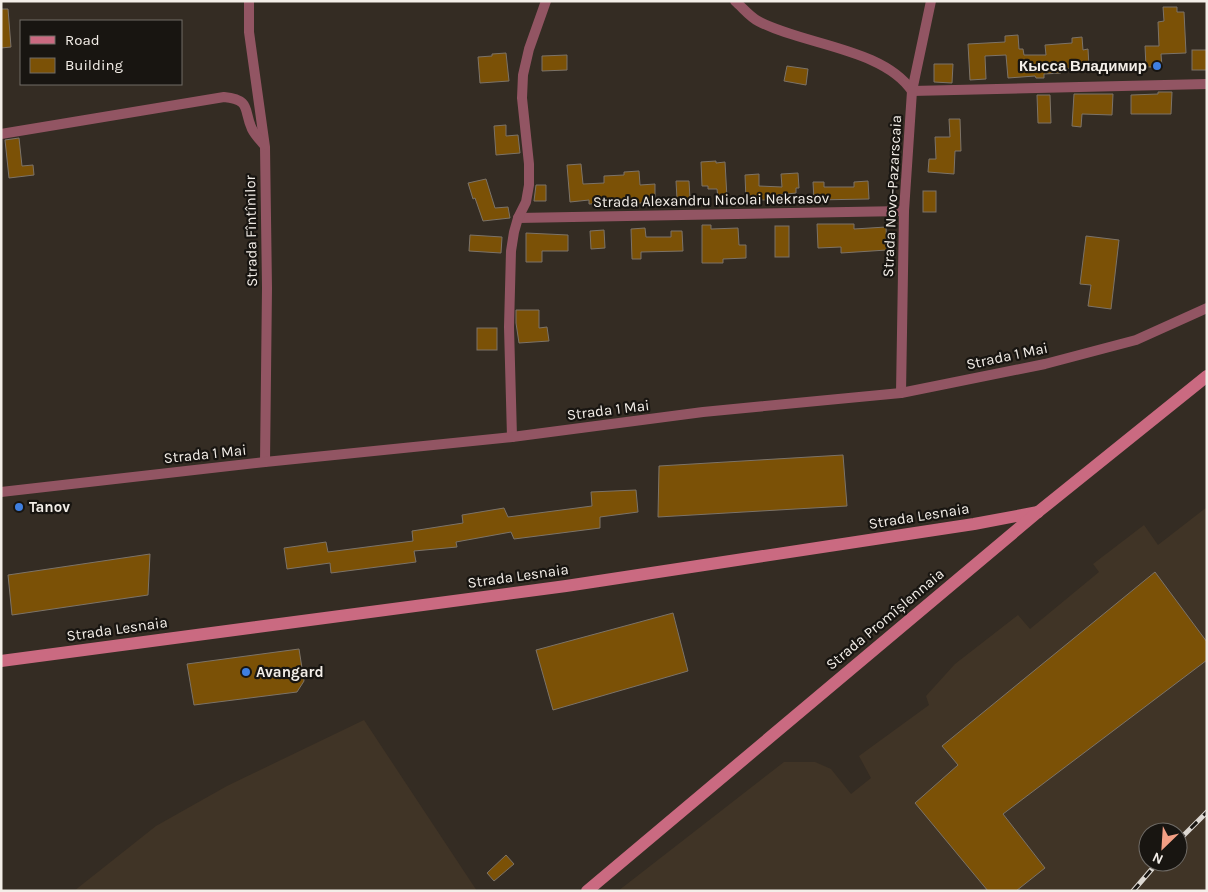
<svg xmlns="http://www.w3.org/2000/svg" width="1208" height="892" viewBox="0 0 1208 892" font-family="Karla,sans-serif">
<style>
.built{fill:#403426;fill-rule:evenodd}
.building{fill:#7b5106;stroke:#7c7368}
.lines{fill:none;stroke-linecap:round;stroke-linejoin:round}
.street{stroke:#925563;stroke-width:10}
.secondary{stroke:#ca6a81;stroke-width:12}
.rail-casing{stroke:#ddd8d2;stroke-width:5}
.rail{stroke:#181511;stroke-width:3;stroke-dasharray:9;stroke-linecap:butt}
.shop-dot{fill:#3f7fe0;stroke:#181511;stroke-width:2}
.labels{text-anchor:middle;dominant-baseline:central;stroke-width:4.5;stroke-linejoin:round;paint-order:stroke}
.poi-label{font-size:15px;font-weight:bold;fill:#f3eee8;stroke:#181511;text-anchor:start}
.street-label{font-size:15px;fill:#f3eee8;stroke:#181511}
</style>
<rect width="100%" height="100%" fill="#342c23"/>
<!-- built -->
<g class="built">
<path d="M1207,507V891H618L784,762H815L831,769L851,794L871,778L859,756L929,705L926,696L955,664L1018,615L1030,629L1099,572L1093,564L1144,525L1158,545ZM1148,832H1178V862H1148Z"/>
<path d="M364,720L477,891H74L156,826L227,786Z"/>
</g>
<!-- building -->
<g class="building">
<path d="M1163,7H1177V12H1184L1186,53L1161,54L1162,67H1146L1145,46H1159L1158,22L1164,21Z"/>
<path d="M1,9H8L11,47L1,48Z"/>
<path d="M1018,35L1019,49H1023L1024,55H1046L1045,45L1072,43V38L1082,37L1083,50L1088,49L1089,67L1061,69V73L1044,74V78H1036L1035,76L1008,78L1006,55L985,56L986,79L970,80L968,44L1005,42V36Z"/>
<rect x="1192" y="50" width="15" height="20"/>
<path d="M506,53L509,81L480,83L478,57L492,56V54Z"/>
<path d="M567,55V70L542,71V56Z"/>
<path d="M934,64H953L952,83L934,82Z"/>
<path d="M787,66L808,69L806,85L784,81Z"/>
<path d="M1158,92H1172L1171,114H1131V95L1158,94Z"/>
<path d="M1074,94H1113L1112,115L1082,114L1081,127L1072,126Z"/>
<path d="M1037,95H1050L1051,123H1038Z"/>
<path d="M949,119H960L961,151H955L954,174L928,172L929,159H936L935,137H950Z"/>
<path d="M506,125V136L518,135L520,153L496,155L494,126Z"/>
<path d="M19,138L22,166L33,165L34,175L9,178L5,140Z"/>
<path d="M716,161V163L725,162L727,198H718L717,189H708V186H702L701,162Z"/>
<path d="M581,164L583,184L604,183V176L624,175V172L639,171L640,185L655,184V202L625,204H589V200L570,202L567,165Z"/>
<path d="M798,173L799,188H796V193L777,195V200H746L745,175L759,174V186L782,187L781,174Z"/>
<path d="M486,179L495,208L508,207L510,218L483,221L475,198L473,199L468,183Z"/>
<path d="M676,181H689L690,199H677Z"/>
<path d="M868,181L869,199L814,200L813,182H824V187H854V182Z"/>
<path d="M536,185H546V201H534Z"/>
<rect x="923" y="191" width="13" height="21"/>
<path d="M817,224H854V229L886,227L887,250L841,253V247L818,248Z"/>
<path d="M702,225H711V229L738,228L739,245H746V258L723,259V263H702Z"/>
<rect x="775" y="226" width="14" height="31"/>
<path d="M645,228L646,237H671V231H682L683,251L641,252V259H632L631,229Z"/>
<path d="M604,230L605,248L591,249L590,231Z"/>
<path d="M526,233L568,235V251H542V262H526Z"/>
<path d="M470,235L502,237L501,253L469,251Z"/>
<path d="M1086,236L1119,240L1111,309L1088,306L1091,285L1080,284Z"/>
<path d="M516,310H539V328L547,327L549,341L519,343L516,323Z"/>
<rect x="477" y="328" width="20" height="22"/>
<path d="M843,455L847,506L658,517L659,466Z"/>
<path d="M636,490L638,512L600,517V528L514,539L511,532L456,542L457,547L414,551L416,562L331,573L330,563L287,569L284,548L326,542L328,552L413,541L412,531L463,523L462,515L504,508L508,517L592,506L591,492Z"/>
<path d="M150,554L148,595L12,615L8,575Z"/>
<path d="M1155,572L1207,642V660L1003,814L1045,868L1016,891H988L915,803L958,765L942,746Z"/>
<path d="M673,613L688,671L553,710L536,650Z"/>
<path d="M299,649L304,681L297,692L194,705L187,664Z"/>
<path d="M506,855L514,864L494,881L487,873Z"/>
</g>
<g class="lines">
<!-- street -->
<g class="street">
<path d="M249,1V32L265,147L267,288L265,462"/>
<path d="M735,1C743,8 750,17 758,21C803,45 883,48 912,91L1207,84"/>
<path d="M1,134L224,97C252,100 243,110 252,129C255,135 260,140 264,145"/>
<path d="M518,218L904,211"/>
<path d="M901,393L904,211L912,91L931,1"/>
<path d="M512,437L509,327L511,251L514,232L518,218L526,202L529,185V164L522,98L523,75L529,49L546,1"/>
<path d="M1,492L265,462L512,437L703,412L901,393L1045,364L1136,340L1207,308"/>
</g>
<!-- secondary -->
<g class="secondary">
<path d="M1,661L566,586L974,524L1038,512"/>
<path d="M587,891L1038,512L1207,376"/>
</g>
<defs>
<g id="rail">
<path d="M1178,841L1207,812"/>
<path d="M1133,891L1158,862"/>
</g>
</defs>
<!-- rail casing -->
<use href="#rail" class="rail-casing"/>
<!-- rail -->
<use href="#rail" class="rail"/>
</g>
<!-- markers -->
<g class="shop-dot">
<circle cx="1157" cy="66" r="5"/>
<circle cx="19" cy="507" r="5"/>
<circle cx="246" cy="672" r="5"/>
</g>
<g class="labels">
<!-- poi labels -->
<g class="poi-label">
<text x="1147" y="66" text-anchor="end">Кысса Владимир</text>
<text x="29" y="507">Tanov</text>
<text x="256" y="672">Avangard</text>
</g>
<!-- street labels -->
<g class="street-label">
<text transform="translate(892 196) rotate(-87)">Strada Novo-Pazarscaia</text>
<text transform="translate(711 200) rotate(-1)">Strada Alexandru Nicolai Nekrasov</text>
<text transform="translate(251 231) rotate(-91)">Strada Fîntînilor</text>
<text transform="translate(1007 356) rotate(-12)">Strada 1 Mai</text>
<text transform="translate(608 410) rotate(-7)">Strada 1 Mai</text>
<text transform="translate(205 454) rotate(-6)">Strada 1 Mai</text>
<text transform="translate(919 516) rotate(-9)">Strada Lesnaia</text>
<text transform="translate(518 576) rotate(-8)">Strada Lesnaia</text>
<text transform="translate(885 619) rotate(-40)">Strada Promîșlennaia</text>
<text transform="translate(117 629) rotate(-8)">Strada Lesnaia</text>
</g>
</g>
<!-- border -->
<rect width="1208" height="892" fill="none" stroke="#f3eee8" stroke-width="5"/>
<!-- legend -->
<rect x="20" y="20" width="162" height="65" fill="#181511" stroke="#706c67"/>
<rect x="30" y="36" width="25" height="8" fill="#ca6a81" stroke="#706c67"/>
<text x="65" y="45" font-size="15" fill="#f3eee8">Road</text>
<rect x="30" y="58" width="25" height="15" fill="#7b5106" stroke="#706c67"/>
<text x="65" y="70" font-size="15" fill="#f3eee8">Building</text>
<!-- north arrow -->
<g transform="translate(1163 847) rotate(205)"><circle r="24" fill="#181511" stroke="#706c67"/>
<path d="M0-4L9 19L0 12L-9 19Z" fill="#f39f84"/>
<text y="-8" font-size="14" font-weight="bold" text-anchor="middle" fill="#f3eee8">N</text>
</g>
</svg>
